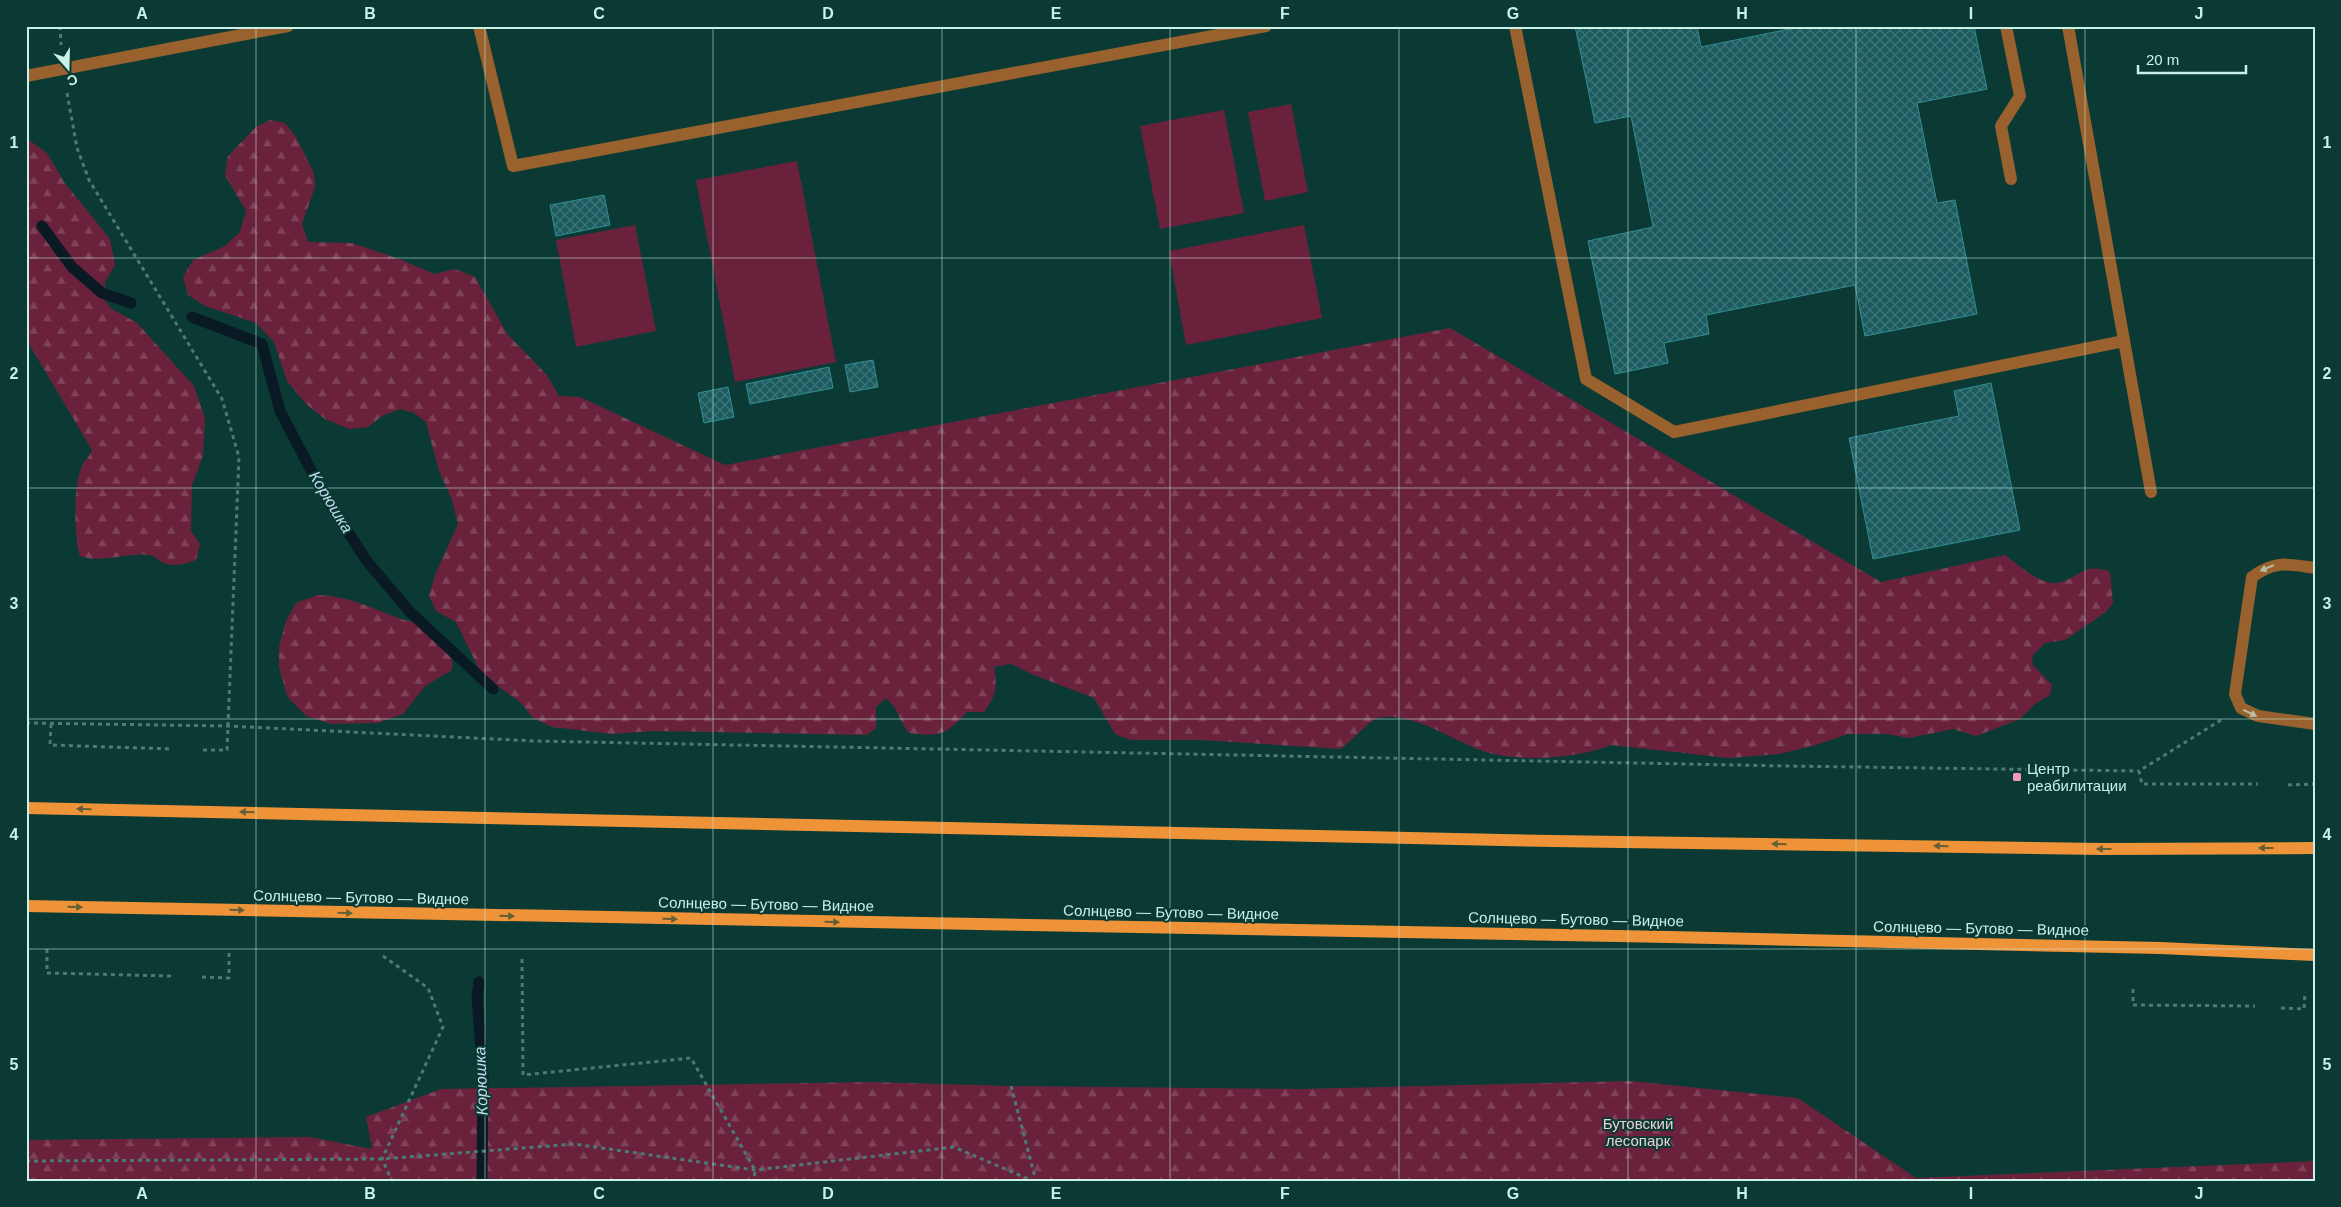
<svg xmlns="http://www.w3.org/2000/svg" width="2341" height="1207" viewBox="0 0 2341 1207" font-family="Helvetica,sans-serif">
<style>
.green{fill:#6a223c}
.forest{fill:url(#forest-firs)}
.lines{fill:none;stroke-linecap:round;stroke-linejoin:round}
.stream{stroke:#091a25;stroke-width:11}
.building{fill:url(#building-cross-hatch);stroke:#318e94}
.path{stroke:#4d7a72;stroke-width:3;stroke-dasharray:4 4;stroke-linecap:butt}
.minor{stroke:#99612d;stroke-width:12}
.major{stroke:#ef9339;stroke-width:12}
.oneway{fill:#b8bfa7}
.oneway2{fill:#665e35}
.grid{fill:none;stroke:#c9f1e8;stroke-width:1;stroke-opacity:0.55}
.poi-dot{fill:#f19ab3;stroke:#0a3a33;stroke-width:2}
.labels{text-anchor:middle;dominant-baseline:central;stroke-width:4;stroke-linejoin:round;paint-order:stroke}
.poi-label{font-size:15px;fill:#c9f1e8;stroke:#0a3a33;text-anchor:start}
.street-label{font-size:15px;fill:#c9f1e8;stroke:#0a3a33}
.park-label{font-size:15px;fill:#efcfd7;stroke:#0a3a33}
.water-label{font-size:16px;font-style:italic;fill:#c2dbee;stroke:#0a3a33}
.neatline{fill:none;stroke:#c9f1e8;stroke-width:2}
.grid-label{font-size:16px;text-anchor:middle;font-weight:bold;fill:#c9f1e8}
</style>
<defs>
<pattern id="forest-firs" width="22" height="20" patternUnits="userSpaceOnUse" patternTransform="scale(1.25)"><rect width="22" height="20" fill="#6a223c"/><path d="M5 1l3.5 6h-7zM16 11l3.5 6h-7z" fill="#7e4358"/></pattern>
<pattern id="building-cross-hatch" width="8" height="8" patternUnits="userSpaceOnUse" patternTransform="scale(1.25)"><rect width="8" height="8" fill="#1c5c60"/><path d="M0 0l8 8M0 8l8-8" fill="none" stroke="#3c7477"/></pattern>
</defs>
<rect width="100%" height="100%" fill="#0a3a33"/>
<!-- green -->
<g class="green">
<path d="M1291,104L1308,192L1265,201L1248,112Z"/>
<path d="M1224,110L1244,213L1160,229L1140,126Z"/>
<path d="M797,161L836,362L735,382L696,180Z"/>
<path d="M635,225L656,331L576,347L556,240Z"/>
<path d="M1304,225L1322,318L1186,345L1169,251Z"/>
</g>
<!-- forest -->
<g class="forest">
<path d="M270,120L285,123L296,137L314,173L315,187L302,224L308,242L352,243L402,260L434,274L455,269L475,277L508,335L547,375L559,396L580,397L725,465L1450,328L1881,582L2005,555C2019,565 2037,583 2055,583C2076,582 2083,560 2110,572L2113,603L2106,612L2065,640L2045,643L2033,655L2032,664L2052,685L2050,695L2035,704L2020,719L1976,736L1953,729L1909,738L1887,734H1848L1816,745L1779,754L1729,758L1611,745C1577,759 1521,762 1486,752C1454,742 1408,708 1375,719C1371,721 1347,744 1341,749L1201,740H1130L1115,734L1094,698L1034,675L1011,664L994,667C997,689 997,694 984,712H967C945,735 941,737 909,733C898,720 901,712 886,698L876,707V728L867,735L654,731L612,734L552,727L533,718L520,702L482,675L456,622L436,611L429,596L435,575L458,524L452,500L439,471L426,422L414,413L400,409L382,416L368,427L349,429L325,419L306,404L287,381L274,342L256,323L205,306L188,295L183,277L193,260L225,246L240,232L246,211L225,175L228,156L256,127Z"/>
<path d="M26,138L47,153L64,182L110,239L115,265L105,282V301L112,309L137,323L194,386L205,419L203,456L192,485L191,531L200,544L196,560C185,564 174,568 162,562C157,560 155,555 149,555C126,552 102,564 80,556C74,534 73,487 82,466C85,460 90,456 92,450L26,339Z"/>
<path d="M317,595C351,596 370,608 401,619C411,622 426,623 434,629C446,638 454,655 452,670L425,686L403,714L378,723L332,724L306,716L287,696L279,667V647L286,621L296,603Z"/>
<path d="M1631,1081L1798,1098L1916,1178L2315,1161V1181H26V1140L309,1137L372,1149L366,1117L441,1089L870,1082L1011,1086L1300,1089Z"/>
</g>
<g class="lines">
<!-- stream -->
<g class="stream">
<path d="M42,226L72,267L102,293L131,303"/>
<path d="M192,317L262,344L280,411L322,491L366,560L410,612L493,689"/>
<path d="M479,982L477,997L483,1076L482,1181"/>
</g>
</g>
<!-- building -->
<g class="building">
<path d="M1575,26H1697L1701,47L1804,26H1974L1987,89L1917,103L1937,203L1955,200L1977,314L1865,336L1855,285L1706,315L1709,334L1664,343L1668,363L1615,374L1588,241L1653,227L1631,116L1595,123Z"/>
<path d="M604,195L610,225L556,236L550,205Z"/>
<path d="M873,360L878,387L850,392L845,365Z"/>
<path d="M829,367L833,388L750,404L746,384Z"/>
<path d="M1991,383L2020,530L1873,559L1849,438L1959,416L1954,391Z"/>
<path d="M728,387L734,417L704,423L698,393Z"/>
</g>
<g class="lines">
<!-- path -->
<g class="path">
<path d="M60,26L61,45"/>
<path d="M67,93L77,148L89,180L222,399L239,457L227,750H202"/>
<path d="M2221,720L2139,771L2142,784H2258"/>
<path d="M26,723L228,726L535,741L1786,766L2139,771"/>
<path d="M51,724L50,745L173,749"/>
<path d="M2288,785L2315,784"/>
<path d="M47,949V973L171,976"/>
<path d="M383,956L428,988L443,1027L382,1159L392,1181"/>
<path d="M522,959L523,1075L691,1058L755,1170L754,1181"/>
<path d="M202,977L229,978V953"/>
<path d="M2133,989V1005L2255,1006"/>
<path d="M2281,1008L2304,1009L2305,992"/>
<path d="M1011,1086L1036,1181"/>
<path d="M26,1161L382,1159L574,1144L755,1170L954,1147L1033,1181"/>
</g>
<!-- minor -->
<g class="minor">
<path d="M479,26L513,166L1266,26"/>
<path d="M1515,26L1586,379L1674,432L2124,341"/>
<path d="M2006,26L2020,96L2001,126L2011,179"/>
<path d="M2068,26L2151,492"/>
<path d="M26,76L288,26"/>
<path d="M2315,568C2288,564 2275,560 2252,577L2235,694L2241,708L2258,716L2315,724"/>
</g>
<!-- major -->
<g class="major">
<path d="M26,808L1552,841L2103,849L2315,848"/>
<path d="M26,906L1669,937L2160,948L2315,955"/>
</g>
</g>
<!-- one-way arrows -->
<defs><path id="oneway-solid" d="M-6-.8H1V-3.2L6.5 0L1 3.2V.8H-6Z" transform="scale(1.25)"/></defs>
<g class="oneway">
<use href="#oneway-solid" transform="translate(2267 568) rotate(157)"/>
<use href="#oneway-solid" transform="translate(2250 713) rotate(25)"/>
</g>
<g class="oneway2">
<use href="#oneway-solid" transform="translate(84 809) rotate(-179)"/>
<use href="#oneway-solid" transform="translate(247 812) rotate(-179)"/>
<use href="#oneway-solid" transform="translate(1779 844) rotate(-179)"/>
<use href="#oneway-solid" transform="translate(1941 846) rotate(-179)"/>
<use href="#oneway-solid" transform="translate(2266 848) rotate(180)"/>
<use href="#oneway-solid" transform="translate(2104 849) rotate(-180)"/>
<use href="#oneway-solid" transform="translate(75 907) rotate(1)"/>
<use href="#oneway-solid" transform="translate(237 910) rotate(1)"/>
<use href="#oneway-solid" transform="translate(345 913) rotate(1)"/>
<use href="#oneway-solid" transform="translate(507 916) rotate(1)"/>
<use href="#oneway-solid" transform="translate(670 919) rotate(1)"/>
<use href="#oneway-solid" transform="translate(832 922) rotate(1)"/>
</g>
<!-- grid -->
<path class="grid" d="M256,26V1181M485,26V1181M713,26V1181M942,26V1181M1170,26V1181M1399,26V1181M1628,26V1181M1856,26V1181M2085,26V1181M26,258H2315M26,488H2315M26,719H2315M26,949H2315"/>
<!-- markers -->
<rect class="poi-dot" x="2012" y="772" width="10" height="10" rx="2.5"/>
<g class="labels">
<!-- poi labels -->
<g class="poi-label">
<text x="2027" y="768">Центр<tspan x="2027" dy="17">реабилитации</tspan></text>
</g>
<!-- street labels -->
<g class="street-label">
<text transform="translate(361 897) rotate(1)">Солнцево — Бутово — Видное</text>
<text transform="translate(766 904) rotate(1)">Солнцево — Бутово — Видное</text>
<text transform="translate(1171 912) rotate(1)">Солнцево — Бутово — Видное</text>
<text transform="translate(1576 919) rotate(1)">Солнцево — Бутово — Видное</text>
<text transform="translate(1981 928) rotate(1)">Солнцево — Бутово — Видное</text>
</g>
<!-- park labels -->
<g class="park-label">
<text x="1638" y="1123">Бутовский<tspan x="1638" dy="17">лесопарк</tspan></text>
</g>
<!-- water labels -->
<g class="water-label">
<text transform="translate(331 502) rotate(59)">Корюшка</text>
<text transform="translate(481 1081) rotate(-92)">Корюшка</text>
</g>
</g>
<!-- border -->
<rect width="2341" height="1207" fill="none" stroke="#0a3a33" stroke-width="55"/>
<!-- north arrow -->
<g transform="translate(68 68) rotate(160)" stroke="#0a3a33" stroke-width="4" paint-order="stroke">
<path d="M0-4L9 19L0 12L-9 19Z" fill="#c9f1e8"/>
<text y="-8" font-size="14" font-weight="bold" text-anchor="middle" fill="#c9f1e8">С</text>
</g>
<!-- scale -->
<path d="M2138 65v8h108v-8" fill="none" stroke="#c9f1e8" stroke-width="2.5"/>
<text x="2146" y="65" font-size="15" fill="#c9f1e8" stroke="#0a3a33" stroke-width="4" paint-order="stroke">20 m</text>
<rect x="28" y="28" width="2286" height="1152" class="neatline"/>
<g class="grid-label">
<text x="142" y="19">A</text>
<text x="370" y="19">B</text>
<text x="599" y="19">C</text>
<text x="828" y="19">D</text>
<text x="1056" y="19">E</text>
<text x="1285" y="19">F</text>
<text x="1513" y="19">G</text>
<text x="1742" y="19">H</text>
<text x="1971" y="19">I</text>
<text x="2199" y="19">J</text>
<text x="14" y="148">1</text>
<text x="2327" y="148">1</text>
<text x="14" y="379">2</text>
<text x="2327" y="379">2</text>
<text x="14" y="609">3</text>
<text x="2327" y="609">3</text>
<text x="14" y="840">4</text>
<text x="2327" y="840">4</text>
<text x="14" y="1070">5</text>
<text x="2327" y="1070">5</text>
<text x="142" y="1199">A</text>
<text x="370" y="1199">B</text>
<text x="599" y="1199">C</text>
<text x="828" y="1199">D</text>
<text x="1056" y="1199">E</text>
<text x="1285" y="1199">F</text>
<text x="1513" y="1199">G</text>
<text x="1742" y="1199">H</text>
<text x="1971" y="1199">I</text>
<text x="2199" y="1199">J</text>
</g>
</svg>
